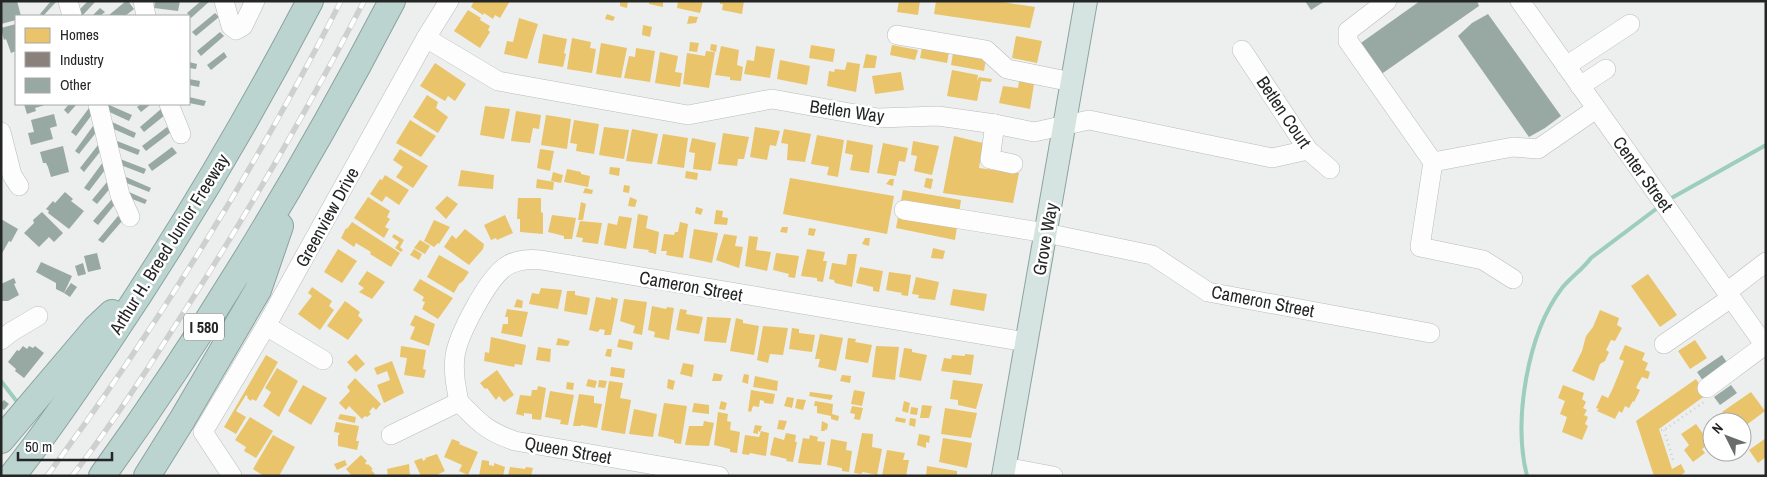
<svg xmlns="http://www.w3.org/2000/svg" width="1767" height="477" viewBox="0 0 1767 477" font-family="'Archivo Narrow',sans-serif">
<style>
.homes{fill:#e9c46a}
.industry{fill:#8a817c}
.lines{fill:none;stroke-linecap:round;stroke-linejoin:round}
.stream{stroke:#9ccdbf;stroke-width:4}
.building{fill:#98a8a3}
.minor-casing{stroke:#b9bbbb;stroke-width:20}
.major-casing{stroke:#8aa39e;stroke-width:24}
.highway-casing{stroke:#8aa39e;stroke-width:28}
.path{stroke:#cdcfce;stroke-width:2.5;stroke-dasharray:1 4;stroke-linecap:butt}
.minor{stroke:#fcfdfc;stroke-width:19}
.major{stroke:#d6e4e1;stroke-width:22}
.highway{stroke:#bcd4cf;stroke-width:26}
.rail-casing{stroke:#ced0cf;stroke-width:5.5}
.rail{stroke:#fff;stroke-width:4;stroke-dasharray:11;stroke-linecap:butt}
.labels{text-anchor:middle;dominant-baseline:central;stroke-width:5;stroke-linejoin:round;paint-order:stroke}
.shield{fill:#fff;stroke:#666766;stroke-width:1}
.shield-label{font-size:16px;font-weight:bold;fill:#242625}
.street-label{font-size:18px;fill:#242625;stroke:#fff}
</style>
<rect width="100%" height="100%" fill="#ecefee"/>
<!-- homes -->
<g class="homes">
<path d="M474,1H510L500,18L495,15L493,19L484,13L483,15L471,7Z"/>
<path d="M620,1H628L627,8L620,6Z"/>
<path d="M649,1H663V7L649,4Z"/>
<path d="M678,1H703L700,13L677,8Z"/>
<path d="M720,1H744L742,14L722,10L723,4H720Z"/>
<path d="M899,1H920L918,15L897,12Z"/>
<path d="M936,1H996L1035,7L1030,28L934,14Z"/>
<path d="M468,10L481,18L480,20L490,26L488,30L490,32L480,48L454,31Z"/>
<path d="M607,14L615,17L613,21L605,19Z"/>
<path d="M689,16L698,17L696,23L687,24Z"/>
<path d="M519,18L538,24L527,59L504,54L507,41L513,42Z"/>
<path d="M643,25L652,27L650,37L642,35Z"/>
<path d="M543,34L567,39L564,53L566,54L563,67L538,63Z"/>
<path d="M1016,36L1042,41L1037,63L1012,58Z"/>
<path d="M572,38L591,42L590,48L596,49L592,73L567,69Z"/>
<path d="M690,42L699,43L697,52L689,51Z"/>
<path d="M601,43L627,48L621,78L596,74Z"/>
<path d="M711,44L717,45L716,52L710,50Z"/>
<path d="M811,45L835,49L833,62L809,58Z"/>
<path d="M892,45L918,50L915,60L890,55Z"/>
<path d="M721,46L739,50L737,65L743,67L741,81L730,80V77L715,75Z"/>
<path d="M756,46L775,49L770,78L744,74L747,60L754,61Z"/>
<path d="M636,48L655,51L650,82L624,78L629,56L635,57Z"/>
<path d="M922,48L949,52L947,63L920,58Z"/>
<path d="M706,51L715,52L709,88L683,84L687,53L705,56Z"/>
<path d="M660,52L678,56L675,72L682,73L680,87L655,83Z"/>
<path d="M953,53L986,59L984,71L951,65Z"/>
<path d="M866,54L877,56L875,68H863Z"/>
<path d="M780,60L810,66L807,85L777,79Z"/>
<path d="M847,62L860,64L856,92L827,86L829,71L834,72L835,69L845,70Z"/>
<path d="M435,63L466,84L455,101L448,96L445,101L420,86Z"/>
<path d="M952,70L978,75L977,81L979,77L992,79L991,82L981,81L977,101L947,96Z"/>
<path d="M901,72L904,90L875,94L872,76Z"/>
<path d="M1019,81L1034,84L1030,109L999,103L1003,86L1018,88Z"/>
<path d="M427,95L438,102L436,108L448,117L438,133L413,117Z"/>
<path d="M485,106L510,109L504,139L480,135Z"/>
<path d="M516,111L541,115L539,129L533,128L530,143L511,141Z"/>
<path d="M546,115L571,119L567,149L541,145Z"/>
<path d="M410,120L436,136L421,157L396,143Z"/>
<path d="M574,120L599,124L594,154L576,151L577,144L570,143Z"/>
<path d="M604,127L629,130L624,159L599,155Z"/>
<path d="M755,127L780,131L776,146L770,145L767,160L750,157Z"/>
<path d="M632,129L658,134L652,164L626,161Z"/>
<path d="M784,129L811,134L805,162L787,160L788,144L781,143Z"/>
<path d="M723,133L749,137L744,159H738L737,166L718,164Z"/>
<path d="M663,134L688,138L684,168L657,164Z"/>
<path d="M817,135L844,140L838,177L827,175L829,167L811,164Z"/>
<path d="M954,136L983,143L979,168L1019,173L1013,203L943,193Z"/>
<path d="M692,138L716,143L711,171L693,169L695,153L689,152Z"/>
<path d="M847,140L873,145L869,173L850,170L853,155L845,153Z"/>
<path d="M913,141L939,146L932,175L914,171L917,156L911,155Z"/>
<path d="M883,143L908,148L905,162L899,161L896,176L877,173Z"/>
<path d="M400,149L428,166L413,188L396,177L403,167L393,160Z"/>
<path d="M540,149L554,151L550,171L537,168Z"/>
<path d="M610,167L620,168L619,176L609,174Z"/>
<path d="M567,169L581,172V174L590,176L588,187L564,182Z"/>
<path d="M461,170L494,175L493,189L458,186Z"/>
<path d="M686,171L698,173L697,180L685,178Z"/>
<path d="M553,172L563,175L561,183L551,181Z"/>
<path d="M385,175L409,190L399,205L386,196L382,202L370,194L380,179L382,180Z"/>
<path d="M790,178L894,196L887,234L783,214Z"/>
<path d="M926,178L933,179L931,189L924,187Z"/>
<path d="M537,179L554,182L553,190L536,188Z"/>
<path d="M890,179H894L893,186L886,184Z"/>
<path d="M624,185L630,186L629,193L623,192Z"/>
<path d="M585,188L593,190L592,194L583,193Z"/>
<path d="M903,190L961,200L955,240L896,228Z"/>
<path d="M447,196L458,204L446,219L435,208Z"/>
<path d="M368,197L390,211L387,217L390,219L385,227L389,229L384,238L354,218Z"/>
<path d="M630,197L637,200L635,207L628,206Z"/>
<path d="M518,198H541V212L543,213V234L520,232V219H517Z"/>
<path d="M581,202L586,204L583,220H578Z"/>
<path d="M696,207L703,209L701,215L695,213Z"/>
<path d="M716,210L723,211L722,217L728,218L727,225L714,224Z"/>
<path d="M638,214L648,216L646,228L659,232L656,254L648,252L649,250L633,248Z"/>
<path d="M505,215L513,233L497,240L496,238L491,240L484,225Z"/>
<path d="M552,215L576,218L572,239H564V236L548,232Z"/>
<path d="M619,216L632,218L626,249L604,245L608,223L617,225Z"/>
<path d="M434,220L450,227L439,244L438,243L434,247L424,241Z"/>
<path d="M580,221L602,223L598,244L582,242L583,238L576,237Z"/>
<path d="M352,222L400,253L391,267L370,254L371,252L356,243L354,247L341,238L346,228L347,229Z"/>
<path d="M680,222L688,224L683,258L666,255L667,251H661L664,234L674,235L675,232H678Z"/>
<path d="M782,227H788L787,233L780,232Z"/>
<path d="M809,228L816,229L814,236L808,235Z"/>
<path d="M465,229L484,244L483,249L469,265L444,247L452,235L456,239Z"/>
<path d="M694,229L718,233L712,263L689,258Z"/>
<path d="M394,234L404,240L400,247L403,250L401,252L395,248L399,242L392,237Z"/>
<path d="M724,234L737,236L735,246L743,247L739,268L716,260Z"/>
<path d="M749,236L758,237L756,250L771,252L767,271L745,266Z"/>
<path d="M865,238H870L869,246L862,244Z"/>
<path d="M420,240L430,246L425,254L414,248Z"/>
<path d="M933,248L945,251L943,259L931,258Z"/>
<path d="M338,249L357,261L342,283L324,272Z"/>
<path d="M414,249L422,254L419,260L410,255Z"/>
<path d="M807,249L825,252L823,261H827L823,282L817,281V278L801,276Z"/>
<path d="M776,253L799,256L795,278L788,277L789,274L773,270Z"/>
<path d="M848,254H857L852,287L835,283L834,280L829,279L832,263L846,265Z"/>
<path d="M439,255L469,272L463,281L459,284L454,293L427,277Z"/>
<path d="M860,267L883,271L879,292L873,291V287L856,283Z"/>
<path d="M367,271L385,282L372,299L359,292L364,288L358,284Z"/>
<path d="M889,272L911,275L908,296L901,295L902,293L886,290Z"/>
<path d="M1648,274L1677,315L1660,327L1631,286Z"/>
<path d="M916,277L939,282L935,300L918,298L919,295L912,294Z"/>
<path d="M420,279L453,298L438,319L422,309L425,302L422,301L424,297L413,290Z"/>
<path d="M312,287L332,301L329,306L334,310L320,330L298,314L312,296L308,293Z"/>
<path d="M541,288L562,290L558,309L529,304L532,293L539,294Z"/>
<path d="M953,289L987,294L984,311L950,305Z"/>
<path d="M567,291H575V295L590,298L587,315L564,311Z"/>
<path d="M596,297L611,300V297L618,299L611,335H604L605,330L600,329L598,332L589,330Z"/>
<path d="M517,299L523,301L522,308L514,307Z"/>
<path d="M624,299L647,302L642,335L633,333L635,326L620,321Z"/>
<path d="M345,301L360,312L358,316L363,320L348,340L327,326Z"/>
<path d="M652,306L666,309L667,307L674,308L669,340L654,337L655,332L648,330Z"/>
<path d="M507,309L528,312L522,337L501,333L503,324H508V317H505Z"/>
<path d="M680,309L687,310L686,314L703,317L699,334L676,330Z"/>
<path d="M1600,310L1619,318L1617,325L1622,328L1615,341L1611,340L1606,350L1609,352L1605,361L1600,364L1594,381L1572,371L1582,351L1586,336L1593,327Z"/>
<path d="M415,315L435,324L429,346L410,339L415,327L410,325Z"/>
<path d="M707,317L731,318L726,343L704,341Z"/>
<path d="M736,318L743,320V323L759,326L754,355L730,351Z"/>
<path d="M763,326L788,328L783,355L770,354L768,363L757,360Z"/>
<path d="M792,328L799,329V333L815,335L812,352L789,349Z"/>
<path d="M820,334L843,338L836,371L818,367L820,359H815Z"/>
<path d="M491,337L526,345L522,365L515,364L514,367L484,361L485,352L489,353Z"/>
<path d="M558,338L570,341L568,346L556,345Z"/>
<path d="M848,338L856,339L855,342L872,345L868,363L845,359Z"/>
<path d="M619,339L633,342L632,350L617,347Z"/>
<path d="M1695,340L1707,358L1690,369L1678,351Z"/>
<path d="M1625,345L1645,353L1642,360L1648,363L1645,370L1650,372L1648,379L1642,377L1639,382L1636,388L1640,390L1634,402L1633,401L1629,408L1625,406L1622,413L1619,411L1615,419L1597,411L1599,409L1596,408L1602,395L1608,398L1613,388L1624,361L1619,359Z"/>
<path d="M401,346L426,350L423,369L426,370L424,378L404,375L407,358L400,357Z"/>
<path d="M876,346L899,347L895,380L872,377Z"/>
<path d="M538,347L551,349L550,362L536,360Z"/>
<path d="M904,348L912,349V352L927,355L921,381L899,377Z"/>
<path d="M607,349H612L611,357L605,356Z"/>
<path d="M356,354L365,364L356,372L347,362Z"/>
<path d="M965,354L974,355L971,375L941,371L944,358L951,359L952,355L965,356Z"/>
<path d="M266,355L278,362L256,401L252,399L251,401L247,398L248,397L246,395L236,411L246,417L236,434L224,427Z"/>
<path d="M392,361L404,393L384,403L377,385L390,380L387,371L377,375L374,368Z"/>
<path d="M683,363L694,365L692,377L680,374Z"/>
<path d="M611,367L625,369L624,378L610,376Z"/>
<path d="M277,368L298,381L279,417L263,406L271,392L265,388Z"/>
<path d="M497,370L514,395L504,402L499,396L496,400L487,388L485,389L480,383Z"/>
<path d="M714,373L723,375L721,381H712Z"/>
<path d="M744,374L749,375L748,384L742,382Z"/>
<path d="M842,375L851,376L850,383L840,381Z"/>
<path d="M755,376L778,381L777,391L753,387Z"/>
<path d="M355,378L381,404L376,410L373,407L369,412L371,414L367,417L365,416L362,419L349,406L346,410L339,403L350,391L347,387Z"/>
<path d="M588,379L597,381L595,388L586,386Z"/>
<path d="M668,379L675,381L673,390L667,388Z"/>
<path d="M1696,379L1706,395L1659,429L1672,469L1681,464L1685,472L1680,476H1654L1636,421Z"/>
<path d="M599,380L607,381L605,388L598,387Z"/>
<path d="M953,380L983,384L976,409L958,405V400L950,399Z"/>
<path d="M609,381L623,383L620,398L631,400L625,434L601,430Z"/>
<path d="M567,382L574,383L573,390L566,389Z"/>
<path d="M303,385L327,398L311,425L288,411Z"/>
<path d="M1563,385L1584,393L1582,399L1586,402L1583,408L1587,410L1584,415L1588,417L1585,424L1588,426L1582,440L1562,432L1567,417L1560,414L1565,401L1558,398Z"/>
<path d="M538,386L546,388L541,420L532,419V414L524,413V416L516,414L520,395L531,396L532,390H537Z"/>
<path d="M751,390L775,394L773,404L764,403V401L760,400L759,407L753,406L751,412L748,411Z"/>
<path d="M854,390L865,392L862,406L851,404Z"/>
<path d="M550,391L574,395L568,425L560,424L561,420L545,417Z"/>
<path d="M810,392L833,395L831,400L809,396Z"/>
<path d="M1751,392L1765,411L1745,426L1737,415L1729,421L1722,412Z"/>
<path d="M579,394L594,396V403L602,404L597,428L581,425V426H573Z"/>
<path d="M787,397L794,398L792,408L784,406Z"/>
<path d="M797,399L806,400L803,410L795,408Z"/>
<path d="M721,401L727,403L725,410L719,409Z"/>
<path d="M815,401L833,404L832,414L839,416L838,421L831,419V416L817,413V406H814Z"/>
<path d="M904,401L910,403L908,413L902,411Z"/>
<path d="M664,403L687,406L681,444L674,443V440L658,436Z"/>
<path d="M694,403L709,405V414L692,412Z"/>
<path d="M922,405L932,406L929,418H920Z"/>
<path d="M852,406L863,408L860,420L854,419L855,414L850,413Z"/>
<path d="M911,407L918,408L917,415L910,414Z"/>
<path d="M945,408L977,413L971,438L941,434Z"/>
<path d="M634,409L657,414L653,437L629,434Z"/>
<path d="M718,412L728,414L727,421L731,422L730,430L740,432L737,453L730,452V449L714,445Z"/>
<path d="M340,414L356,417L355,423L338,419Z"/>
<path d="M250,417L273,431L256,458L244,451L246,447L235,440Z"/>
<path d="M896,417L906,419L905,423L895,421Z"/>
<path d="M910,418L916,419L915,427L909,425Z"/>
<path d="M779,420L787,421L784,430L777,429Z"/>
<path d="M704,421L714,423L709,446L685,445L689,426H703Z"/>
<path d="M822,421L828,424L827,430L825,429V431H821Z"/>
<path d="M336,422L359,426L356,441H359L357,450L338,446V436L340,433L334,432Z"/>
<path d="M1696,424L1710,443L1702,449L1705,453L1693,462L1684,450L1689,445L1681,434Z"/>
<path d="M755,425L762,426L760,432L758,431V434L753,433Z"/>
<path d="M761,431L769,433L766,456L750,453L749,455L742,454L745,435L759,437Z"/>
<path d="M786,433L796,435L795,442H797L793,462L786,461L787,459L770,455L774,437L784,440Z"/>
<path d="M862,433L873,434L872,447L882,449L877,475L863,472L861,474L854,473Z"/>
<path d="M919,434L930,436L929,443L926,442V448L917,445Z"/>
<path d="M273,435L295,447L279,476H264L253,469Z"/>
<path d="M810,435L818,437L817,441L825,442L821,465L798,463L803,438L809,439Z"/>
<path d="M943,438L972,443L967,468L939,462Z"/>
<path d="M1766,438V457L1758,463L1749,450Z"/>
<path d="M452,439L460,442L459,444L478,452L468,475L459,471L462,465L444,457Z"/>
<path d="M831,439L847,442L846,450L852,451L849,472L842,471V468L827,465Z"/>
<path d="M887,450L905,453L903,460H909L906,476H882Z"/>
<path d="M437,454L445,471L435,476H421L414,461L422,458L423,461L426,459L425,458Z"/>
<path d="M361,455L367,461L365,463L367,465L368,464L373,469L371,470L375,474L373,476H352L346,469Z"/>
<path d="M345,460L347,465L337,470L334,464Z"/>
<path d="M482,460L489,461V465L494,466V463L505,467L503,476H479Z"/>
<path d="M409,464L410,476H388L387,469Z"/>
<path d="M927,466L957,471V476H926Z"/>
<path d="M510,467L525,469L526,467L533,468L531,476H508Z"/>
</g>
<!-- industry -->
<path class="industry" d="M1722,413L1728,422H1714L1712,419Z"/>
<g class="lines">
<!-- stream -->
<g class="stream">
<path d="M1668,200L1766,145"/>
<path d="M1,381L18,403"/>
<path d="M1527,476C1513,421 1527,334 1562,288C1571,277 1583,269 1591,258L1660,206"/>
</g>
</g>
<!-- building -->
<g class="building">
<path d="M1,1H17L21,16H16V20L1,24Z"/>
<path d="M51,1H57L43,16L40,14Z"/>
<path d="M88,1H96L82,16L77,12Z"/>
<path d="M126,1H128L134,9L125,16H110L109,15Z"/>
<path d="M155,1H180L178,11L154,8Z"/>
<path d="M201,1H210L191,18L187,13Z"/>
<path d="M1305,1H1325L1311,10Z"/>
<path d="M1420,1H1477L1479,6L1380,75L1358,45Z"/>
<path d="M100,8L105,12L100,16H92Z"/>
<path d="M215,13L219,17L196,36L192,32Z"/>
<path d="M1488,14L1561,116L1545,128L1529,137L1458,36L1472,23Z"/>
<path d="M16,24V51L11,53L6,39L4,40L1,28Z"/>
<path d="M220,32L224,36L201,56L197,51Z"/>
<path d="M224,52L227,57L211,70L207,65Z"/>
<path d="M189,62L197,64L196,69L189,68Z"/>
<path d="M189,79L200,81L199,87L189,85Z"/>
<path d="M189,97L206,101L204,106L189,103Z"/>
<path d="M24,104H48L35,108L36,111L27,114Z"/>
<path d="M69,104H77L68,114L64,110Z"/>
<path d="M107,104L132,115L129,121L105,110Z"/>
<path d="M141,104H151L141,112L137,107Z"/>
<path d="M89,108L94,112L76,136L71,132Z"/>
<path d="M161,109L165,115L144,132L140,127Z"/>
<path d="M54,114L57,126L50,128L53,139L31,145L28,133L34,132L31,120Z"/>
<path d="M112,122L136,133L134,138L109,127Z"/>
<path d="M93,126L98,130L79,154L75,151Z"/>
<path d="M167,127L171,132L146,151L142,146Z"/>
<path d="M117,141L140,150L138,155L115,146Z"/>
<path d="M98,145L103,148L84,172L80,168Z"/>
<path d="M63,146L69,172L51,177L48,167L46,163H43L40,152Z"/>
<path d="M172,147L177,153L152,171L148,165Z"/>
<path d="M120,159L146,169L144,174L118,164Z"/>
<path d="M103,162L108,166L89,191L84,188Z"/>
<path d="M126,177L151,188L149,192L124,182Z"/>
<path d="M107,182L112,186L97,204L92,200Z"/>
<path d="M65,192L73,199L71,201L84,211L69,229L48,213L49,211L46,209L53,201L55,203Z"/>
<path d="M129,192L147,200L145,204L127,197Z"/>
<path d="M112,199L116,203L98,225L93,221Z"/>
<path d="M42,212L63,233L54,242L49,237L39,247L24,233L34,223L33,220Z"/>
<path d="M118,216L123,220L103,243L98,240Z"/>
<path d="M1,219L18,229L11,242L9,241L1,255Z"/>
<path d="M97,253L101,269L88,272L84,256Z"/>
<path d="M41,262L72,276L64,293L56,289V283L36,272Z"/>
<path d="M83,263L86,274L78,276L75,266Z"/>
<path d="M14,278L16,283L14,284L19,295L8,301H1V284Z"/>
<path d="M71,283L77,287L70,297L64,293Z"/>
<path d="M23,346L27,349L29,346L33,348L35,346L44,353L24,378L15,371L16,369L8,362L17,350L19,351Z"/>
<path d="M1722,355L1728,364L1703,381L1697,372Z"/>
<path d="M1731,385L1737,393L1720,405L1714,397Z"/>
<path d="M4,400L9,404L4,410L1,408V403Z"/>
</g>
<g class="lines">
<defs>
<g id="minor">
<path d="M68,1L72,16"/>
<path d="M143,1L146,16"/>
<path d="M224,1L231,26L236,30L243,26L255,1"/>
<path d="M1387,1L1348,31V41L1433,162L1420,247L1483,260L1513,279"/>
<path d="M1520,1L1766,347"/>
<path d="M897,35L986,50L1007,69L1072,82"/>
<path d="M426,38L498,81L688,115L772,99L878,118L938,116L995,124L1034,132L1089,120L1272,158L1308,150"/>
<path d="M1242,50L1308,150L1330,169"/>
<path d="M1566,66L1630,24"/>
<path d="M1580,86L1606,69"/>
<path d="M98,104L120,195L130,217"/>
<path d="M169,104L181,134"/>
<path d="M995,124L990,159L1013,164"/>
<path d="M1,132L12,175L19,186"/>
<path d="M1433,162L1513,147L1538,149L1596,109"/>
<path d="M904,210L1046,233L1152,255L1208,292L1430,333"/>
<path d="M1727,292L1766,262"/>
<path d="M266,326L323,360"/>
<path d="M1,340L11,332L38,316"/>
<path d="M1664,344L1731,298"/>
<path d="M1707,388L1765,345"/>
<path d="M459,402C456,387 453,372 455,356C458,335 487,280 505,267C516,259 529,259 541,260L1026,342"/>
<path d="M459,402C480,423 486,431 515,441L719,476"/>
<path d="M391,435L459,402"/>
<path d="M1004,467L1053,476"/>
<path d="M232,476L203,432L266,326L426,38L449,1"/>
</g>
<path id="major" d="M1003,476L1086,1"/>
<g id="highway">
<path d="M1,440L96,328L112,313"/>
<path d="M12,476C47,432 78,386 109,340C182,231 249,118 310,1"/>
<path d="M102,476C211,325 306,166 392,1"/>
<path d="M147,476L182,420L258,290L280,226"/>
</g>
</defs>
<!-- minor casing -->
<use href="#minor" class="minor-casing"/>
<!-- major casing -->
<use href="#major" class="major-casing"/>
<!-- highway casing -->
<use href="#highway" class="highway-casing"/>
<!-- path -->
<g class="path">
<path d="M1661,430H1664L1704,402"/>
<path d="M1664,430L1674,463"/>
</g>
<!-- minor -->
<use href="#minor" class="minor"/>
<!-- major -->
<use href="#major" class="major"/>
<!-- highway -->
<use href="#highway" class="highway"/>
<defs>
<g id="rail">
<path d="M47,476C158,326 256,167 341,1"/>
<path d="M72,476C108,430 140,381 171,332C241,225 305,115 364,1"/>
</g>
</defs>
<!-- rail casing -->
<use href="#rail" class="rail-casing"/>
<!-- rail -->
<use href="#rail" class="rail"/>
</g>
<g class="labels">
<!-- shield labels -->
<rect class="shield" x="184" y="313.5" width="40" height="27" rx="4"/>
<g class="shield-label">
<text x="204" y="327">I 580</text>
</g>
<!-- street labels -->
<g class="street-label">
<text transform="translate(847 111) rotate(8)">Betlen Way</text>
<text transform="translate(1284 112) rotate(56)">Betlen Court</text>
<text transform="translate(1643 174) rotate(54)">Center Street</text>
<text transform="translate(327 217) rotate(-61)">Greenview Drive</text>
<text transform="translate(1045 239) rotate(-80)">Grove Way</text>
<text transform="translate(169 244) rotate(-58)">Arthur H. Breed Junior Freeway</text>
<text transform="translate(691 286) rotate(10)">Cameron Street</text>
<text transform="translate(1263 301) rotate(11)">Cameron Street</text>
<text transform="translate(568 450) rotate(10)">Queen Street</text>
</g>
</g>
<!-- border -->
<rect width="1767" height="477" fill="none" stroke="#242625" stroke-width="5"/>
<!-- legend -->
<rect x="15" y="15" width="175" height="90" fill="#ffffff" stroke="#a7a8a8"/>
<rect x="25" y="28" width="25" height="15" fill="#e9c46a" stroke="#a7a8a8"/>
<text x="60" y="40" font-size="15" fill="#242625">Homes</text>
<rect x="25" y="52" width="25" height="15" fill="#8a817c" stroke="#a7a8a8"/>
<text x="60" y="65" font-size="15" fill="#242625">Industry</text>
<rect x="25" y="78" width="25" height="15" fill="#98a8a3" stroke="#a7a8a8"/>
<text x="60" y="90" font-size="15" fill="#242625">Other</text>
<!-- north arrow -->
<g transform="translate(1727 437) rotate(312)"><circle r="24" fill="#ffffff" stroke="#a7a8a8"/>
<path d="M0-4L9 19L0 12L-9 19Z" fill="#6a6c6b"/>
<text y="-8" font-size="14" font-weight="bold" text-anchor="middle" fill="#242625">N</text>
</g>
<!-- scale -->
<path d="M18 452v8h94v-8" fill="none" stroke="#242625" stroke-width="2.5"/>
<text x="25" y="452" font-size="15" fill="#242625" stroke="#ffffff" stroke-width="4" paint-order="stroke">50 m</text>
</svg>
